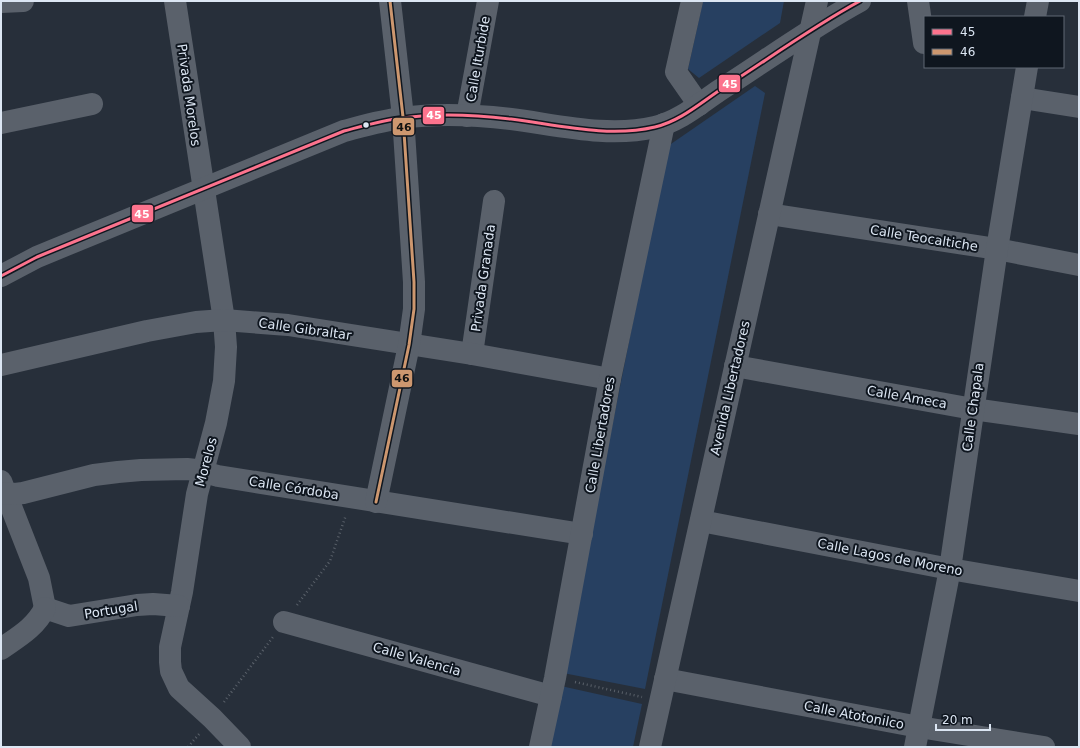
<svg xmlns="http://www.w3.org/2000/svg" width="1080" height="748" viewBox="0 0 1080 748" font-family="'DejaVu Sans',sans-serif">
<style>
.green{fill:#274061}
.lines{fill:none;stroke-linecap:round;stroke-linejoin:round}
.path{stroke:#5a616a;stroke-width:2.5;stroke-dasharray:1 3;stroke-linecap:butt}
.minor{stroke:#5a616b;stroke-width:22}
.bus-1-casing{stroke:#0f161f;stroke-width:6}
.bus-2-casing{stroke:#0f161f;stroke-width:6}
.bus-1{stroke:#fc738d;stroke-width:3}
.bus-2{stroke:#cd976f;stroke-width:3}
.bus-dot{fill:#dce6f3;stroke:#0f161f;stroke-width:1.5}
.labels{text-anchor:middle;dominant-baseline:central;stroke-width:4;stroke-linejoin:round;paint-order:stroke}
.street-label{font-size:13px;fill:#dce6f3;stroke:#0f161f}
.line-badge{stroke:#0f161f;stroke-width:1.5}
.badge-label{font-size:11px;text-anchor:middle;font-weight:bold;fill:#fff}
.pale-badge-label{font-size:11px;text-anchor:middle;font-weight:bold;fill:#111}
</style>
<rect width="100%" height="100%" fill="#272f3a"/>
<!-- green -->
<g class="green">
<path d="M703,1H784L780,23L699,78L688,69Z"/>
<path d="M755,86L765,93L645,689L563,673L668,146Z"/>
<path d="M561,686L642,704L633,747H547Z"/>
</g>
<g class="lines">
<!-- path -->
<g class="path">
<path d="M297,605L330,561L346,515"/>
<path d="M575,682L642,697"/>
<path d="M224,702L273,637"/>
<path d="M188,747L200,733"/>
</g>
<!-- minor -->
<g class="minor">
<path d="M175,1L224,320L226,347L224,381L216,423L197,494L182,592L170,647V662L171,671L179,688L212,718L240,747"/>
<path d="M692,1L676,72L699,105"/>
<path d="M918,1L924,43"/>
<path d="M1,2L23,1"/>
<path d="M1035,17L1038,1"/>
<path d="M1022,98L1079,107"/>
<path d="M467,116L488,1"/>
<path d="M1,123L92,104"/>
<path d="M769,214L997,249L1079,265"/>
<path d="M1,276L37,257L88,236L344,131C363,126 383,120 403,118C438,113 476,115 511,119C558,125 608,138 655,127C680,121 699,104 720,90C767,60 812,27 860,1"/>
<path d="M472,354L494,201"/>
<path d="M1,365L147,331L196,322L224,320L288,325L472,354L610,379"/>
<path d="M735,366L973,409L1079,424"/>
<path d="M1,481L39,578L45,608"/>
<path d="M1,493L15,494L23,493L94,475L118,472L141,470L187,469L196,470L218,476L582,534"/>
<path d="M376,502L409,345L414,309V282L403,117L390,1"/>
<path d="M701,521L950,569L1079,591"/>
<path d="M45,608L69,616L137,605L153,604L179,606"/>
<path d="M284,622L551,696"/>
<path d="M1,649C18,637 35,628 45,608"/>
<path d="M665,679L919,727L1044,747"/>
<path d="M540,747L555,678L610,379L664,124"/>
<path d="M650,747L817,1"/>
<path d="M915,747L950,569L997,249L1027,67"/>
</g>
<defs>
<path id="bus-1" d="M1,276L37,257L88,236L344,131C363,126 383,120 403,118C438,113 476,115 511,119C558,125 608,138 655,127C680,121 699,104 720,90C767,60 812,27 860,1"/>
<path id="bus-2" d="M376,502L409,345L414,309V282L403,117L390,1"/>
</defs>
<!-- bus-1 casing -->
<use href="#bus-1" class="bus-1-casing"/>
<!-- bus-2 casing -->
<use href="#bus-2" class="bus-2-casing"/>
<!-- bus-1 -->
<use href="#bus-1" class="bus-1"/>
<!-- bus-2 -->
<use href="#bus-2" class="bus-2"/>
</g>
<!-- markers -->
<circle class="bus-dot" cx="366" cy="125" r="3.5"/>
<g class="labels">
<!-- street labels -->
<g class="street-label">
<text transform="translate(478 59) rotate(-80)">Calle Iturbide</text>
<text transform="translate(189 95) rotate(82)">Privada Morelos</text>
<text transform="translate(924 238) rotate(9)">Calle Teocaltiche</text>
<text transform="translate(483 278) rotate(-82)">Privada Granada</text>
<text transform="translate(305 329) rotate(8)">Calle Gibraltar</text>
<text transform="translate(730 388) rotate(-77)">Avenida Libertadores</text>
<text transform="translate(907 397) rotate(10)">Calle Ameca</text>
<text transform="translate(973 407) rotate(-82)">Calle Chapala</text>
<text transform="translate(600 435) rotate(-80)">Calle Libertadores</text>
<text transform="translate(206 462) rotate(-75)">Morelos</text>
<text transform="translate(294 488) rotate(9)">Calle Córdoba</text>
<text transform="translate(890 557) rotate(11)">Calle Lagos de Moreno</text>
<text transform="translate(111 610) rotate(-9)">Portugal</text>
<text transform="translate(417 659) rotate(16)">Calle Valencia</text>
<text transform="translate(854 715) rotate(11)">Calle Atotonilco</text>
</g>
</g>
<g class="line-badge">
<rect x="718" y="74" width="23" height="19" rx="4" fill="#fc738d"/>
<rect x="422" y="106" width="23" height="19" rx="4" fill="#fc738d"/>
<rect x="392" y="117" width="23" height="19" rx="4" fill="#cd976f"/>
<rect x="131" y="204" width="23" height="19" rx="4" fill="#fc738d"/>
<rect x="391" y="369" width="22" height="19" rx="4" fill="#cd976f"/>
</g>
<g class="badge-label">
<text x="730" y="88">45</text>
<text x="434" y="119">45</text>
<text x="142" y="218">45</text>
</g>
<g class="pale-badge-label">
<text x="404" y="131">46</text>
<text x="402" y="382">46</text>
</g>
<!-- border -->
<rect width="1080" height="748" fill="none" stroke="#dce6f3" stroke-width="4"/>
<!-- legend -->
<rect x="924" y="16" width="140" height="52" fill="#0f161f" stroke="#616974"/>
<rect x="932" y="29" width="20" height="6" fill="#fc738d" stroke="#616974"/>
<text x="960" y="36" font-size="12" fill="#dce6f3">45</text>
<rect x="932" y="49" width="20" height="6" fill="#cd976f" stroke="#616974"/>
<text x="960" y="56" font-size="12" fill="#dce6f3">46</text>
<!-- scale -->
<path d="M936 724v6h54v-6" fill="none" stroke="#dce6f3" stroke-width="2"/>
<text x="942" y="724" font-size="12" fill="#dce6f3" stroke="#0f161f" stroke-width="3" paint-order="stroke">20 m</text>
</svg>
